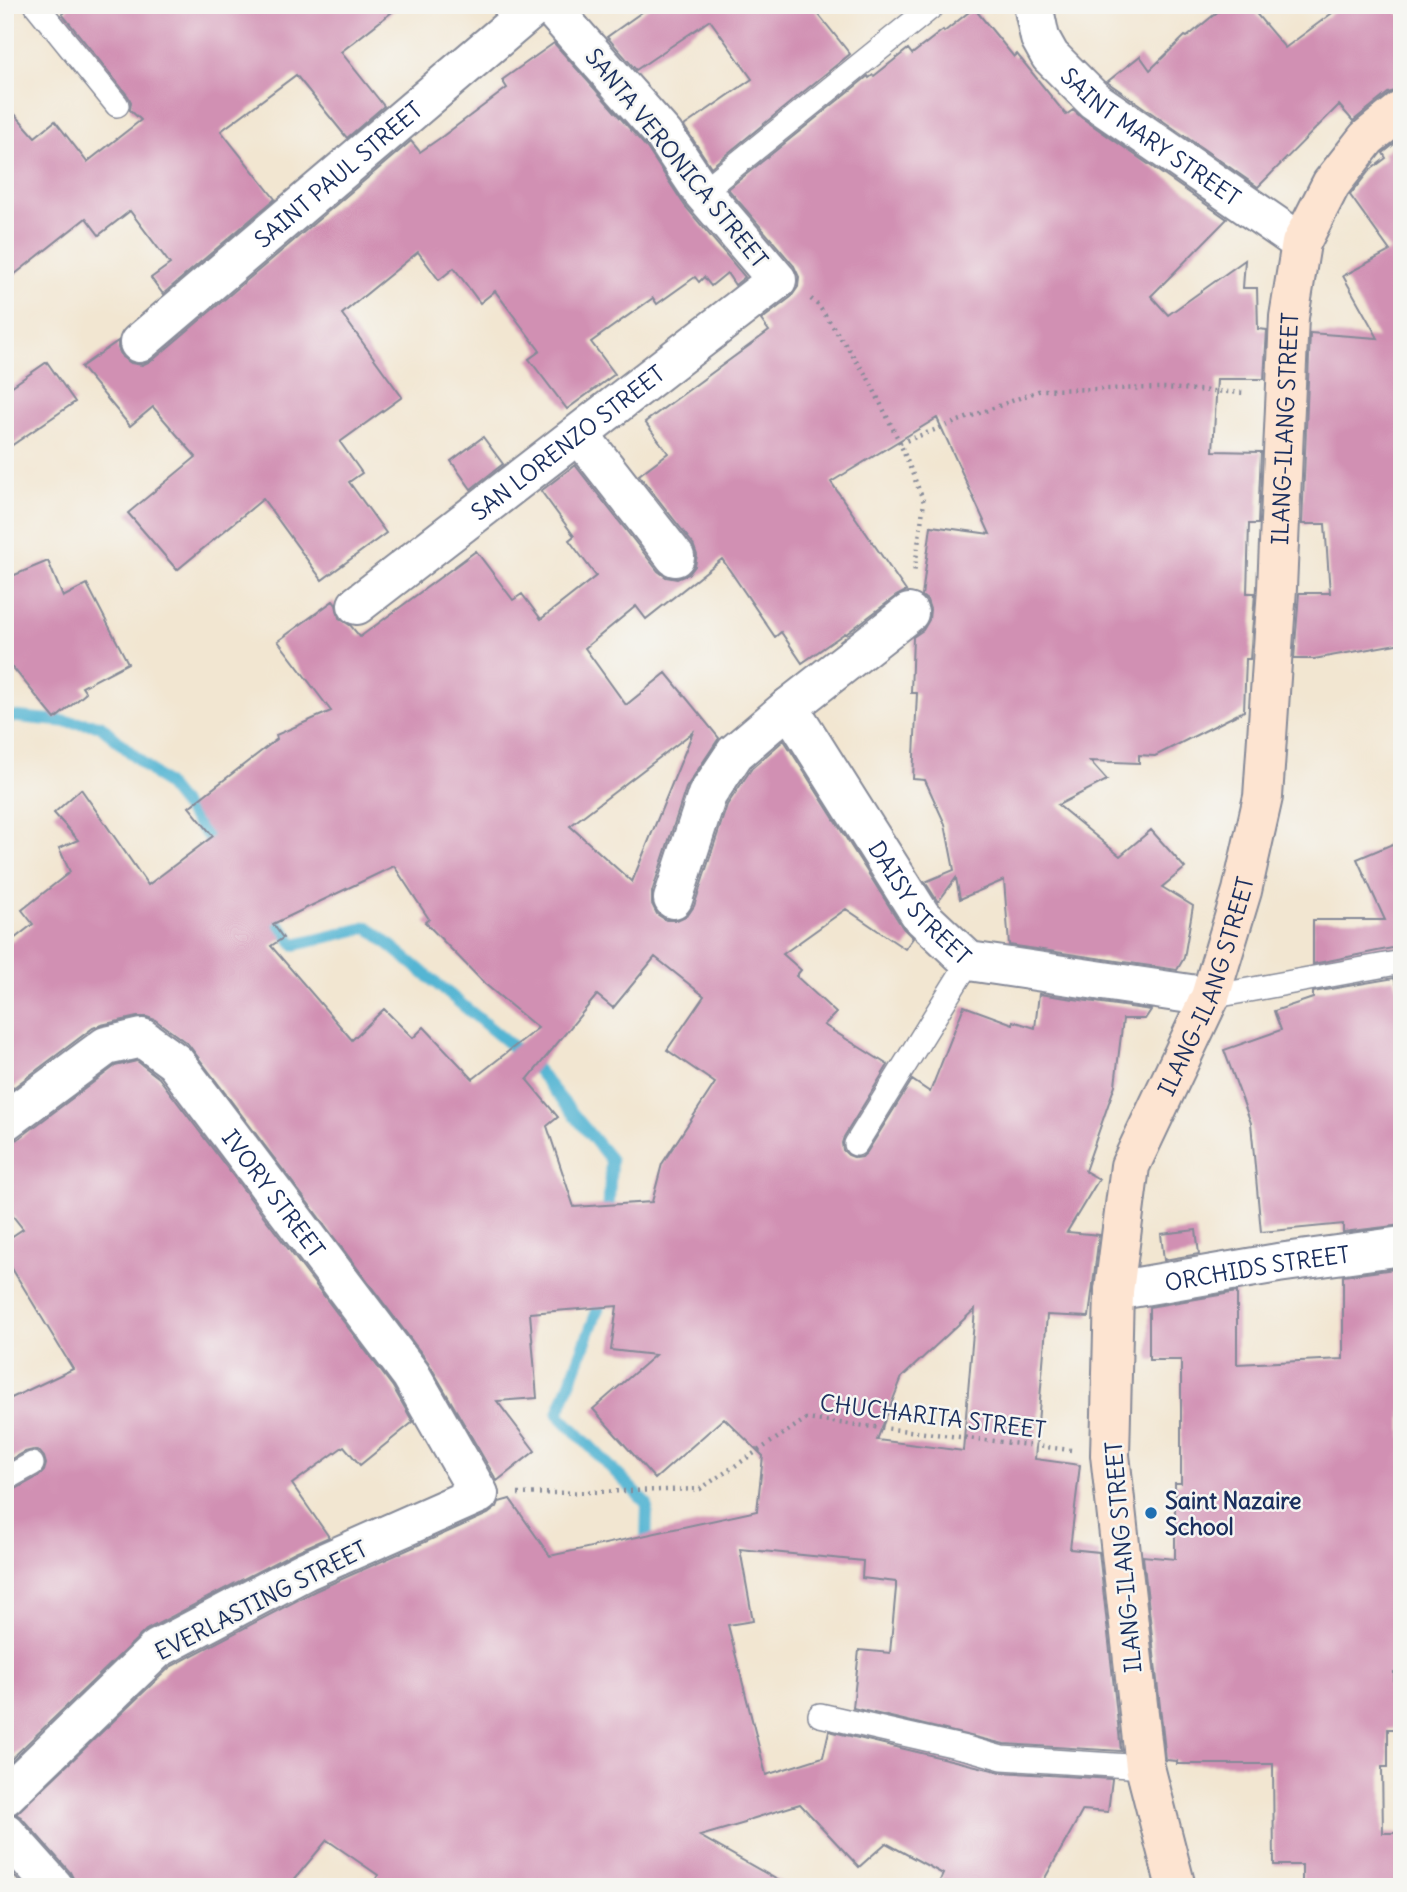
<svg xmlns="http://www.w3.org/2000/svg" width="1407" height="1892" viewBox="0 0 1407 1892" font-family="Delius,sans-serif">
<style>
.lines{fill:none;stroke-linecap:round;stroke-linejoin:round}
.stream{stroke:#54b5d3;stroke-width:12}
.building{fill:#d190b3;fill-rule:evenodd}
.lane-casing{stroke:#868a98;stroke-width:26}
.street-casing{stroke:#868a98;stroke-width:42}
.secondary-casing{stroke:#868a98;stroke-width:42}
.path{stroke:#868a98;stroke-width:4.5;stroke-dasharray:2 5;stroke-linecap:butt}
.lane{stroke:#fff;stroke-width:23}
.street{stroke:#fff;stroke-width:38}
.secondary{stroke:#fde4d1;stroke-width:38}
.poi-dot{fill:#1f6fb2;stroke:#f6f6f2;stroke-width:2.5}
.labels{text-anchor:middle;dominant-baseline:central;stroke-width:5;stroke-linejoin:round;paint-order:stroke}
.street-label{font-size:23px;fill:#1b2f5e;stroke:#f6f6f2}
.poi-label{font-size:23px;font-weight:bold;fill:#1b2f5e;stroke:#f6f6f2;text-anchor:start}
</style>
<rect width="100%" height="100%" fill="#f6f6f2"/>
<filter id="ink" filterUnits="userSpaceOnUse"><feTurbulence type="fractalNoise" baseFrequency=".0143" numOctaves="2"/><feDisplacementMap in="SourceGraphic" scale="14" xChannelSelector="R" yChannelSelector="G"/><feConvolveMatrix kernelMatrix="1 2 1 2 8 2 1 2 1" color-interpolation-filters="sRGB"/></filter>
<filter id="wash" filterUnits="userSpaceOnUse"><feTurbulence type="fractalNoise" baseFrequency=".00686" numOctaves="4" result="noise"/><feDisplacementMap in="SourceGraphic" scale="28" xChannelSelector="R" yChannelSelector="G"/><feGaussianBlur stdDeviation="1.57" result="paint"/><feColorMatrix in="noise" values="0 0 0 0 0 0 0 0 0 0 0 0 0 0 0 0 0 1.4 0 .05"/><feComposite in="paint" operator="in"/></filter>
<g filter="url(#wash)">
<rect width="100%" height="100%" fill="#f2e6d1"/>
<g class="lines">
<!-- stream -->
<g class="stream">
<path d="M5,712L8,716L100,725L167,785L218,849"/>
<path d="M267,910L295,945L368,927L529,1060L611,1160L608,1219"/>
<path d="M604,1293L558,1414L647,1504L646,1552"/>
</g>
</g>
<g id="blocks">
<!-- building -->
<g class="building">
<path d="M70,5H401L341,52L384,106L347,138L296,75L221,131L275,199L163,294L151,278L170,264L130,211L99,235L86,218L5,282V103L35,137L55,121L87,162L141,120L130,110L131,102L128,96L62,14Z"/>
<path d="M652,5H811L850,54L711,167L684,126L752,79L710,20L636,70L607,37Z"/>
<path d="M1226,5H1249L1285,48L1343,5H1393L1402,18V89L1388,93L1353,121L1339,105L1258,187L1107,82L1140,56L1150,70L1185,36L1187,37Z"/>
<path d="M974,8L1014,57L1017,54L1066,115L1073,110L1082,118L1227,219L1151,296L1168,315L1245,260L1243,288H1257L1258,329L1267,330L1264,379H1217L1213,451L1261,452L1258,524H1249L1247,593H1255L1250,659H1246L1244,711L1155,756L1139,755V763L1090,761L1107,780L1058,805L1120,856L1151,830L1185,868L1162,887L1193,906L1184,958L1177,970L1009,945L1004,880L960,899L956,878L938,902L925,882L954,870L945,824L925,780L913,779L917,693H911L913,637L923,630L929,620L930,609L927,600L922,596L931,526L990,534L937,418L831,482L906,591L896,596L846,634L845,633L802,663L781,632L775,637L722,559L646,619L636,606L585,648L626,705L666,673L719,738L686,788L652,892V904L657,914L666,920H677L688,915L694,906L727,805L752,768L784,740L903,928L913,938L905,949L846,909L783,954L801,970L796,976L836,1013L824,1025L888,1065L844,1137L842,1143L843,1150L848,1155L856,1158L862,1157L867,1152L912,1080L930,1092L964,1006L1013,1024V1021L1035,1028L1039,994L1151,1010L1145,1019H1123L1115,1085L1085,1171L1099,1179L1067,1232L1099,1235L1089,1317L1047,1315L1035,1459L1080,1465L1070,1549L1099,1552L1121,1751L1004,1744L853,1708L859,1650L890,1653L896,1588V1582L862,1578L863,1561L740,1549L753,1621L728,1625L766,1775L823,1757L829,1731L1001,1772L1112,1779L1108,1812L1083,1810L1040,1887H937L943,1874L886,1843L859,1867L800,1804L745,1821V1823L700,1836L790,1887H372L378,1875L327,1840L288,1887H75V1882L70,1872L21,1817L16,1814L170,1667L315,1591L488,1514L497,1507L499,1502L510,1499L550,1556L757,1511L763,1456L724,1418L655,1479L593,1409L655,1355L611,1350L617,1306L530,1313L537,1398L497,1401L535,1451L497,1481L428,1362L188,1044L155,1020L147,1017H137L101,1025L93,1028L5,1094V946L33,924L22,910L70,872L59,848L78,840L54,813L81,789L148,885L213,836L189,807L277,739L276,735L331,711L278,641L333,601L336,605L339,618L351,626L360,637L476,551L513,600L522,594L541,619L596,576L569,540L574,536L541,491L575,465L658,571L666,577L677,579L689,574L695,566L697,555L693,544L639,475L668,453L645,422L769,331L761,320L791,297L798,287L799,277L794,266L728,189L868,76L869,78L873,75L874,76L908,49L912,54L943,30L944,32ZM693,732L632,882L570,826ZM394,866L429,919L425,922L485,984L538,1028L473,1079L424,1027L413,1038L384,1009L352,1040L271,946L283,938L273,924ZM655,957L704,996L667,1050L715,1083L662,1164L652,1202L574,1207L547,1126L558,1117L527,1080L597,995L613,1008ZM975,1309L963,1451L877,1440L902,1377Z"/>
<path d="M554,43L647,148L685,206L745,277L735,285L727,273L711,286L704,277L699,282L695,277L657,304L653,298L591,342L615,374L567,409L529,359L540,351L495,291L480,303L454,268L439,280L418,252L342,314L402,397L340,442L362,473L349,482L386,533L322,580L263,499L177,570L128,513L196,457L153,407L130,426L81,367L118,341V348L122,357L131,363L142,365L153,360L411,141L420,152L443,136L507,88L502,80Z"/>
<path d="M1402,138V524H1397L1402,564V643L1314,659H1294L1299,593H1330L1325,524H1302L1310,333L1378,338L1343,276L1390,251L1350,195L1369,171L1386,158L1383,153Z"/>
<path d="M47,362L75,402L5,450V391Z"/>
<path d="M483,437L503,464L471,489L451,461Z"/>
<path d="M48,561L63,597L87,584L128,663L82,687L86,693L55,719L5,658V579Z"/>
<path d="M1402,840V948L1397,947L1313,964V920H1385L1357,859Z"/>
<path d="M1394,978L1402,997V1225L1343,1232V1224L1261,1232L1251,1123L1224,1050L1281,1030L1274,1011L1313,998V992Z"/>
<path d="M137,1061L159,1078L393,1387L413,1422L360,1465L344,1446L292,1484L329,1537L295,1552L146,1630L5,1765V1493L12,1491L39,1476L44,1471L46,1464L44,1457L40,1452L33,1450L25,1452L5,1463V1401L73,1369L5,1257V1241L23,1229L5,1206V1142L18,1139L115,1066Z"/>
<path d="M1196,1230L1199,1254L1164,1260L1161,1234Z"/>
<path d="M1402,1268V1672H1394V1729H1388V1767H1382L1383,1833H1402V1887H1302V1865H1274L1273,1764H1177V1761L1166,1760L1143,1556L1175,1559V1483H1181V1360H1149V1307L1237,1292V1364L1343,1359V1276Z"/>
<path d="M5,1865L24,1887H5Z"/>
</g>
</g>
</g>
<g filter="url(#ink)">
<use href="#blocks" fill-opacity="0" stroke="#868a98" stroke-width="2"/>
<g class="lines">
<defs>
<g id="lane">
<path d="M36,5L117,105"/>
<path d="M702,192L934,5"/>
<path d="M1210,997L1402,962"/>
<path d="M856,1144L969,961"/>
<path d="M5,1479L32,1464"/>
<path d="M820,1715L970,1749L1002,1758L1145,1767"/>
</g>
<g id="street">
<path id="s1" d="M1033,5L1040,38L1050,56L1094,100L1301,243"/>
<path id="s2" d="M139,343L537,5"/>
<path d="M579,434L675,557"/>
<path id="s3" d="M357,605L777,280L702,192L664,135L549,5"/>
<path id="s4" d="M789,707L921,916L969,961L1210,997"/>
<path d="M673,899L707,795L735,753L789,707L909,613"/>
<path id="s5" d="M5,1121L106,1046L142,1038L175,1062L411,1375L479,1494L305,1571L157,1649L5,1796"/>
<path id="s6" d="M1114,1291L1278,1263L1402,1246"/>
<path d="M5,1832L54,1887"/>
</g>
<g id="secondary">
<path id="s7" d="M1176,1887L1145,1767L1110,1455L1114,1291L1130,1166L1210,997L1242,891L1263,797L1277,588L1289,317L1301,243L1331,184L1367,138L1402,110"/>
</g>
</defs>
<!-- lane casing -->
<use href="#lane" class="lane-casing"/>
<!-- street casing -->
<use href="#street" class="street-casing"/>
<!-- secondary casing -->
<use href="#secondary" class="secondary-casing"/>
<!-- path -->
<g class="path">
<path d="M811,299L819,306L868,378L900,443L924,502L914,574"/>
<path d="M900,443L1041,390L1164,388L1245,393"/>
<path d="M518,1494L700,1489L806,1419L1071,1450"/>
</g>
<!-- lane -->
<use href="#lane" class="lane"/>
<!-- street -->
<use href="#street" class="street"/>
<!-- secondary -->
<use href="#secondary" class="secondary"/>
</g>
</g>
<!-- markers -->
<circle class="poi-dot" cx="1151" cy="1513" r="7"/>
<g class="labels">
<!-- street labels -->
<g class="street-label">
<text stroke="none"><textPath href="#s1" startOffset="184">SAINT MARY STREET</textPath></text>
<text transform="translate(677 158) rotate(51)">SANTA VERONICA STREET</text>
<text stroke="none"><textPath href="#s2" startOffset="261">SAINT PAUL STREET</textPath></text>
<text stroke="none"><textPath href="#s7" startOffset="1491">ILANG-ILANG STREET</textPath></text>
<text stroke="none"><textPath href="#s3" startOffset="266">SAN LORENZO STREET</textPath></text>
<text stroke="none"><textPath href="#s4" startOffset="236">DAISY STREET</textPath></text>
<text stroke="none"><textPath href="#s7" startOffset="924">ILANG-ILANG STREET</textPath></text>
<text stroke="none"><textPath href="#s5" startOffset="368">IVORY STREET</textPath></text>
<text stroke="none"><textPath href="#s6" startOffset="145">ORCHIDS STREET</textPath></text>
<text transform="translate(933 1416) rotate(7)">CHUCHARITA STREET</text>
<text transform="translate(1123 1557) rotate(-95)">ILANG-ILANG STREET</text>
<text transform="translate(261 1600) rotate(-27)">EVERLASTING STREET</text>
</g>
<!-- poi labels -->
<g class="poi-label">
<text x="1165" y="1500">Saint Nazaire<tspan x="1165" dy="26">School</tspan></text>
</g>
</g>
<!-- margin -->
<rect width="1407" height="1892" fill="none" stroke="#f6f6f2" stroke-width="28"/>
</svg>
